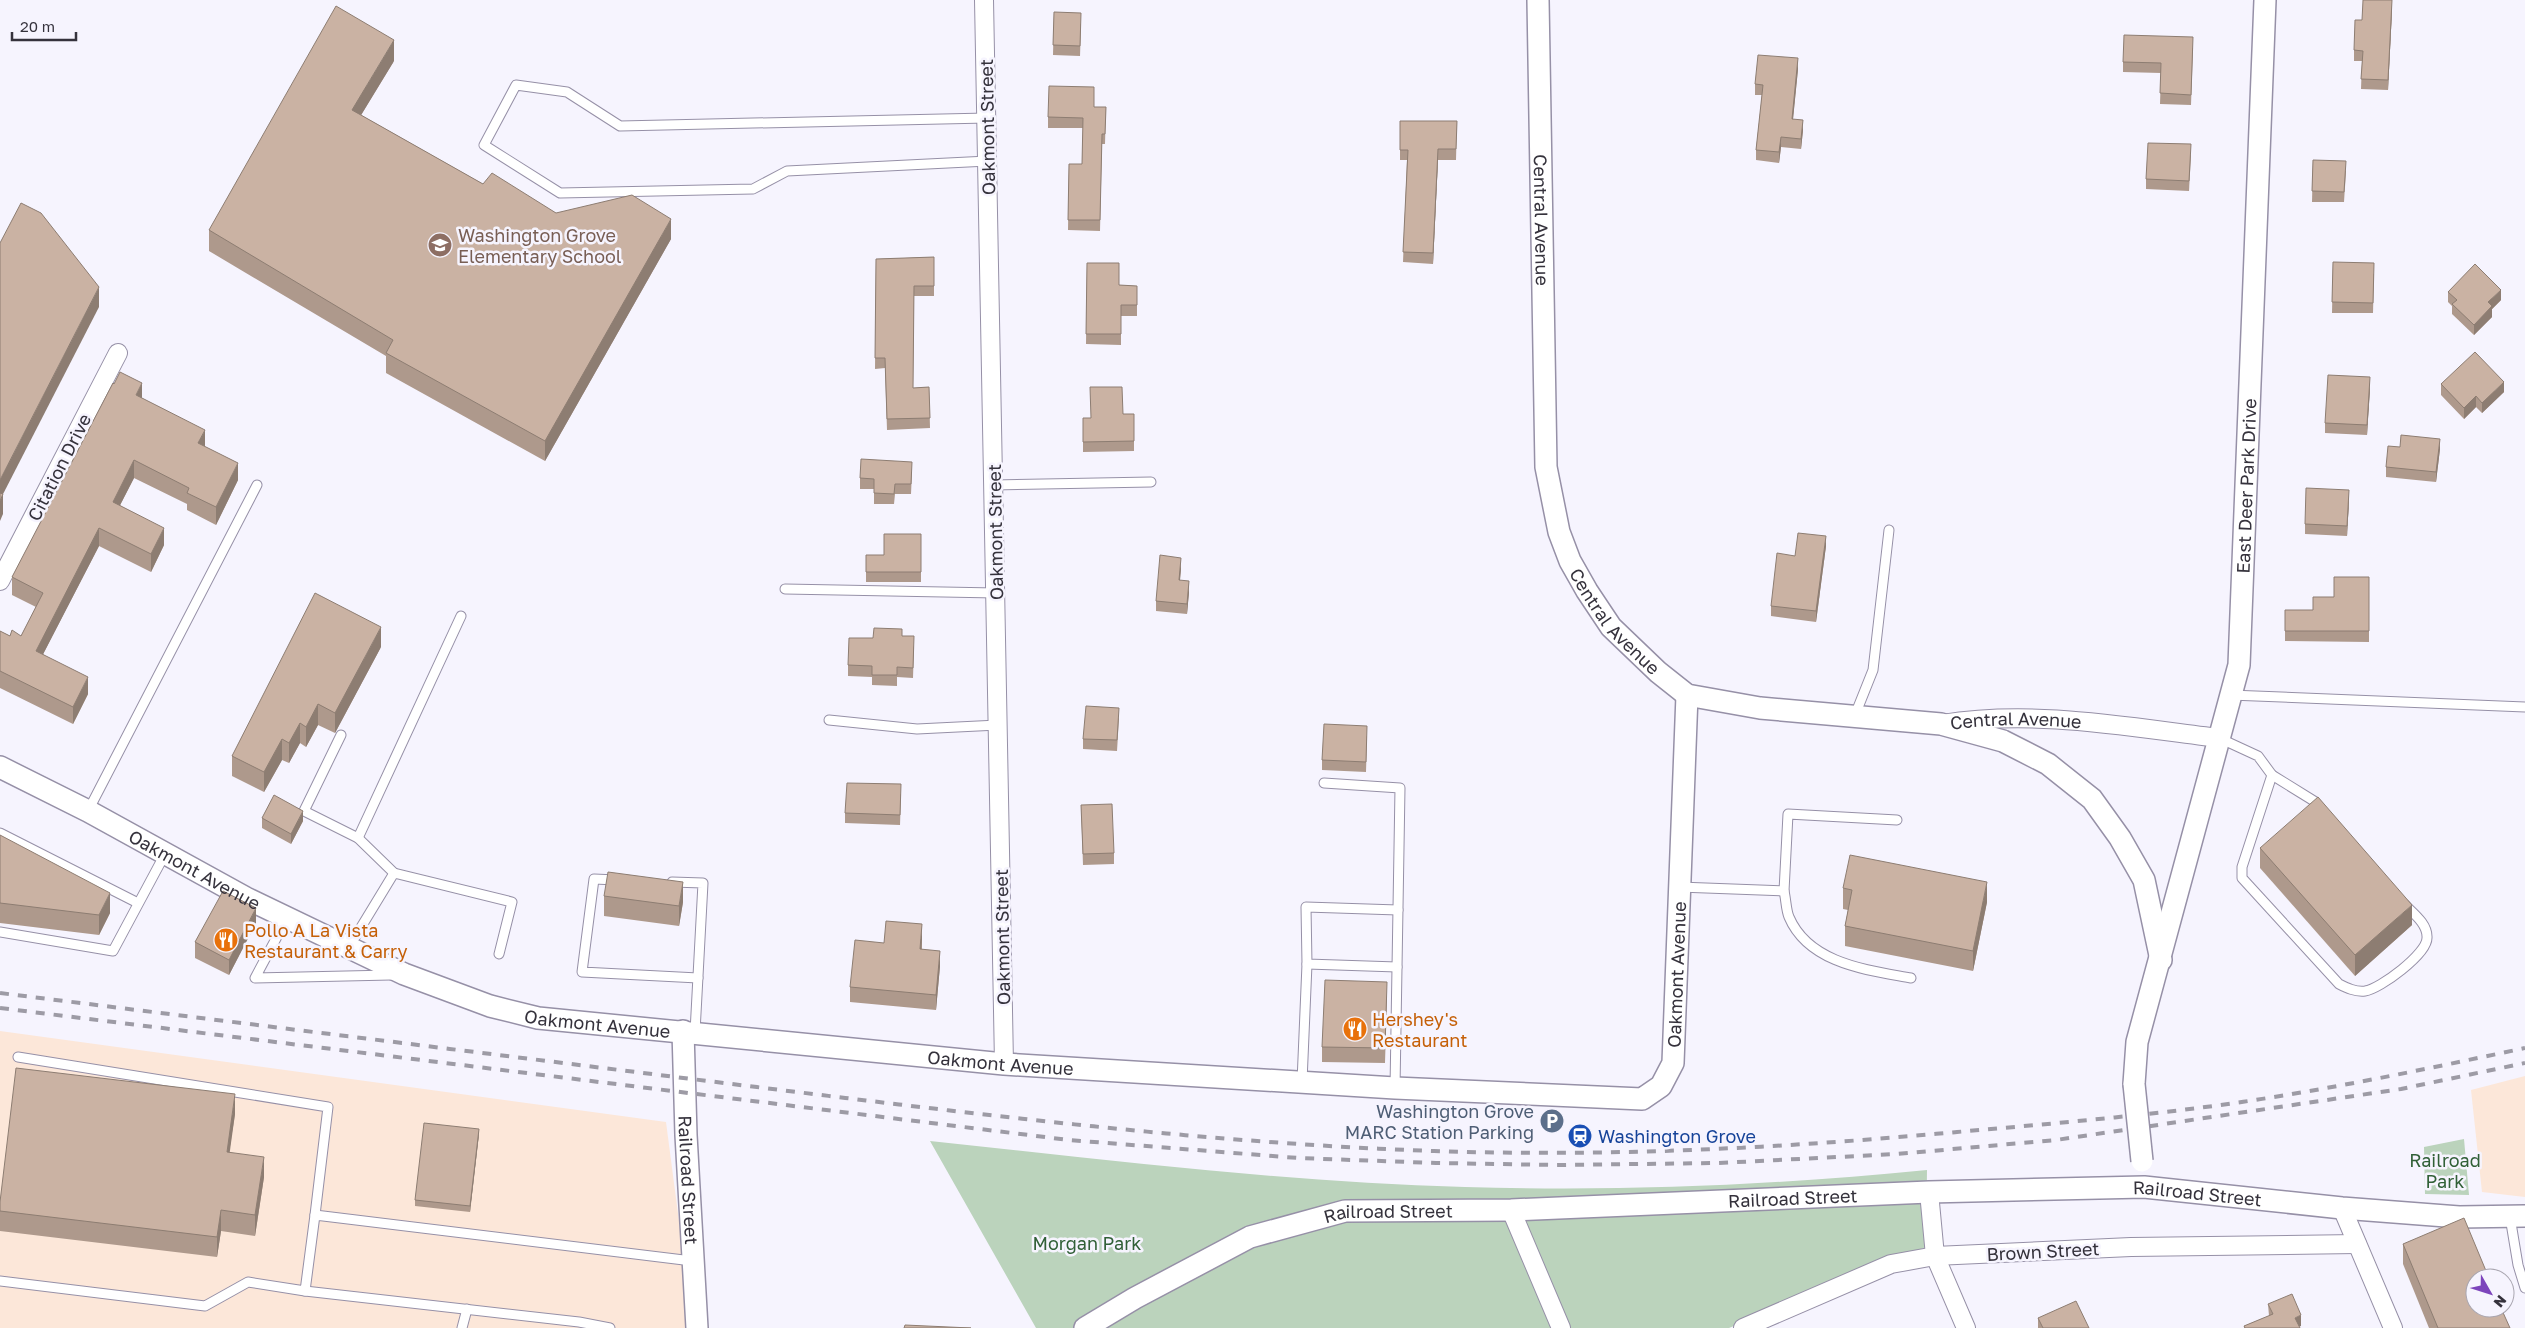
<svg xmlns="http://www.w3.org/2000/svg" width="2525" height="1328" viewBox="0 0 2525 1328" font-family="'Golos Text',sans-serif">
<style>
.industrial{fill:#fce7d9}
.green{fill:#bbd3bc}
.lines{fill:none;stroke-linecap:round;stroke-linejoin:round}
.service-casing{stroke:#9690a7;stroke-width:11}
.minor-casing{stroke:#9690a7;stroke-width:20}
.tertiary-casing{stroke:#9690a7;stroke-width:24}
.service{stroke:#fff;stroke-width:9}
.minor{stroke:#fff;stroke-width:18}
.tertiary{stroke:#fff;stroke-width:21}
.rail{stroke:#9d9ba5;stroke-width:4;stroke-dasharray:9 9;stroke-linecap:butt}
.tertiary-bridge-casing{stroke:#9690a7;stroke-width:24;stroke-linecap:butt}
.tertiary-bridge{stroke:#fff;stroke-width:21}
.wall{fill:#ae998c}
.shaded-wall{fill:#8d7d72}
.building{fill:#cab2a3;stroke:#8d7d72}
.labels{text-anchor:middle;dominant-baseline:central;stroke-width:5;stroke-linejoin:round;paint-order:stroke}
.street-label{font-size:18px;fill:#35323c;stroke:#f6f4fe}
.education-label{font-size:18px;fill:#785e54;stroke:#f6f4fe;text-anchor:start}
.food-label{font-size:18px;fill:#c56008;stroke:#f6f4fe;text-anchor:start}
.service-label{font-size:18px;fill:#4e5e75;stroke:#f6f4fe;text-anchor:end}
.transit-label{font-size:18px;fill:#164399;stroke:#f6f4fe;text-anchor:start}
.park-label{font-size:18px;fill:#316037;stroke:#f6f4fe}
</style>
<rect width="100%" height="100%" fill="#f6f4fe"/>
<!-- industrial -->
<g class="industrial">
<path d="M0,1031L666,1122L693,1328H0Z"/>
<path d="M2525,1076V1197L2482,1192L2471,1090Z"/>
</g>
<!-- green -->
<g class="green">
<path d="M2464,1139L2469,1195L2425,1194L2424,1147Z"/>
<path d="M930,1141C1108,1160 1286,1182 1465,1187C1619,1192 1774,1185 1927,1170L1926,1247L1729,1328H1036Z"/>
</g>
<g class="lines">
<defs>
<g id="service">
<path d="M987,118L620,126L567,92L516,85L484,145L560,193L753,189L787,171L988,161"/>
<path d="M993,485L1151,482"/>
<path d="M785,589L996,593"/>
<path d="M2230,695L2525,707"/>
<path d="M1855,715L1873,670L1889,530"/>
<path d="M829,720L917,729L998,725"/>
<path d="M341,735L304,811L358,838L394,873"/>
<path d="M2219,738L2258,756L2272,775L2242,867V878L2339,984C2347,988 2355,992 2365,991C2380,989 2427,954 2427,938C2428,924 2413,913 2404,904"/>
<path d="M2272,775L2314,801L2321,810"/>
<path d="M1324,783L1400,788L1395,1088"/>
<path d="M88,811L257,485"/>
<path d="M0,833L138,903"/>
<path d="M358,838L461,616"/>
<path d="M617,880L594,879L582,972L698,978"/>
<path d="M672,882L703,883L695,1032"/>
<path d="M1679,887L1784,891L1788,814L1897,820"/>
<path d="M1784,891C1786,899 1786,910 1789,917C1809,964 1868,970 1911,978"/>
<path d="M287,918L255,978L391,975"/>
<path d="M0,932L113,951L165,854"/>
<path d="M349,947L394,873L512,902L499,954"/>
<path d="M1397,967L1307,964L1306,907L1398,910"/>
<path d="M18,1057L328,1107L315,1215"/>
<path d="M1302,1082L1307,964"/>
<path d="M2510,1217L2518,1265L2525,1288"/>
<path d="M0,1281L205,1306L248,1282L305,1291L315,1215L692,1261"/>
<path d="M305,1291L579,1322L610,1328"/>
<path d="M462,1328L467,1309"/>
</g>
<g id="minor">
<path d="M984,0L1004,1064"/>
<path d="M0,581L118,353"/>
<path id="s1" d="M1942,724C2034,709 2127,727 2219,738"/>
<path d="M1929,1192L1935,1256L1966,1328"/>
<path d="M2342,1208L2393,1328"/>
<path d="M1511,1210L1561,1328"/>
<path d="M1743,1328L1891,1264L1935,1256L2131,1247L2357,1244"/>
</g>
<g id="tertiary">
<path id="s2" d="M1538,0L1546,467L1559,532L1570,561L1587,591L1611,627L1658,672L1687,695L1760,708L1941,724L2003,741L2048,764L2092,799L2120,838L2144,880L2161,960"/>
<path id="s3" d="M0,767L88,811L246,898L404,974L490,1006L538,1018L1004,1064L1395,1088L1642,1099L1661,1086L1673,1063L1687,695"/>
<path id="s4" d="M683,1031L686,1135L697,1328"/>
<path id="s5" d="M2134,1084L2137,1042L2239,665L2265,0"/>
<path id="s6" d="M1085,1328L1135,1298L1250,1237L1345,1211L1511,1210L1929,1192L2144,1187L2342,1208L2459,1217L2525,1216"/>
</g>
</defs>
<!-- service casing -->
<use href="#service" class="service-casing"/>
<!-- minor casing -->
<use href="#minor" class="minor-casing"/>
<!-- tertiary casing -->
<use href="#tertiary" class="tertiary-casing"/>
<!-- service -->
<use href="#service" class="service"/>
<!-- minor -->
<use href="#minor" class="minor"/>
<!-- tertiary -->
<use href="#tertiary" class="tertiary"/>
<!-- rail -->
<g class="rail">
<path d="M0,993C249,1024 499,1055 748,1086C976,1114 1204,1143 1434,1151C1609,1157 1783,1148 1957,1132C2037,1125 2118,1118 2198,1108C2308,1094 2417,1071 2525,1048"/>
<path d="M0,1008L1069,1140L1298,1158L1436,1163L1556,1165L1719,1163L1897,1154L2056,1140L2401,1089L2525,1063"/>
</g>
<defs>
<path id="tertiary-bridge" d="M2134,1084L2142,1161"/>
</defs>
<!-- tertiary-bridge casing -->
<use href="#tertiary-bridge" class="tertiary-bridge-casing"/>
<!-- tertiary-bridge -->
<use href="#tertiary-bridge" class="tertiary-bridge"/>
</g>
<!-- wall -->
<g class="wall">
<path d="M2392,10L2388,90L2361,89L2362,61H2354V50L2362,20Z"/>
<path d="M1054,12L1081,24L1080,56L1053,55Z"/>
<path d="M2193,48L2191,105L2160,104L2161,73L2123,72V62Z"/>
<path d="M394,61L361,115L483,184L556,213L671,239L545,461L386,373V356L209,251V230Z"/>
<path d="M1798,69L1793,119L1803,130L1801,149L1781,147L1779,163L1756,160V150L1762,95H1755V84Z"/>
<path d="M1094,107H1106L1105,144H1102L1100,231L1068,230L1069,164H1082L1083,128H1048V117Z"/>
<path d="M1400,121H1457L1456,160H1438L1433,264L1403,262L1407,160H1400Z"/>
<path d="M2191,155L2189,191L2146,189V179Z"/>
<path d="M2313,160L2346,171L2344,202H2312Z"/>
<path d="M934,257V296H914L913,388L929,387L930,428L887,430L885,368L875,369L876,259Z"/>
<path d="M2333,262L2374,274L2373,313H2332Z"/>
<path d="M1087,263L1119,285L1137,286V316H1121V345L1086,344Z"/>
<path d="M2448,292L2501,300L2492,309V317L2474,335L2452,314V306L2448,302Z"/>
<path d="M2441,384L2504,392L2482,413L2476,407L2464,419L2441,395Z"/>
<path d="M2370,388L2367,435L2325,433V423Z"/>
<path d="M142,398L205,447L238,480L216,525L187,510V504L134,478L120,505L164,545L151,572L99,546L43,654L88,694L73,724L0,688V631L10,636H21L36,607L12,595V577Z"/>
<path d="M1123,414H1134V451L1083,452V418H1091Z"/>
<path d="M2400,447L2440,449L2436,482L2386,477V467Z"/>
<path d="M912,472L911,494H895L894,504H874V489H860V478Z"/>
<path d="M2349,501L2347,536L2305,534V524Z"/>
<path d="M921,534V582H866V555H884Z"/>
<path d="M1826,546L1816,622L1771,616V606L1795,556Z"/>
<path d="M1181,568L1180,580L1189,592L1187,614L1156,611V601Z"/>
<path d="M2369,577V642L2285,641V610H2313Z"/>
<path d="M902,636L914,647L913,678L897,677V686L872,685V677L848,676V665L873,638Z"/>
<path d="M381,647L335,733L318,725L306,747L300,743L289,763L282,760L264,792L232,776V756Z"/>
<path d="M1119,718L1117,751L1083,749V739Z"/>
<path d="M1367,736L1366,772L1322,770V760Z"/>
<path d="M901,794L900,825L845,823V813Z"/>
<path d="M1081,805L1114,853V864L1083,865Z"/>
<path d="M262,818L303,821L291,844L262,828Z"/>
<path d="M0,835L110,913L99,935L0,923Z"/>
<path d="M2260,848L2412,925L2355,976L2260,868Z"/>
<path d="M1843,888L1987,902L1973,971L1845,946V926L1848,910L1843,909Z"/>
<path d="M604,896L683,902L679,926L604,916Z"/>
<path d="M256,923L229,975L195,958V942Z"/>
<path d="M922,939V949L940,966L936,1010L850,1002V987L884,943Z"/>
<path d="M1387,997L1385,1063L1322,1062V1047Z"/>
<path d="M235,1114L229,1152L264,1177L255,1236L221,1231L217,1257L0,1231V1202Z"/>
<path d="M479,1134L470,1212L415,1206V1200Z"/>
<path d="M2403,1244L2510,1328H2429L2403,1264Z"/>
<path d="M2268,1304L2301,1326H2299L2300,1328H2244V1326L2269,1316Z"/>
<path d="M2038,1318L2089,1328H2038Z"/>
</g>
<!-- shaded-wall -->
<g class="shaded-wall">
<path d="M2392,0V10L2388,90V80Z"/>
<path d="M394,40V61L352,130V110Z"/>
<path d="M1798,58V69L1792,129V119Z"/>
<path d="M1803,120V130L1801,149V139Z"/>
<path d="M1781,137V147L1779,163V152Z"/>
<path d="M1438,149V160L1433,264V253Z"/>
<path d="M671,219V239L545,461V441Z"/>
<path d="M99,287V307L0,500V480Z"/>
<path d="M2501,290V300L2492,309V317L2474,335V325L2488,302Z"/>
<path d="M2370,377V388L2367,435V425Z"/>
<path d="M2504,382V392L2482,413V403Z"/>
<path d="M142,383V400L136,395Z"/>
<path d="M2476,396V407L2464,419V408Z"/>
<path d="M205,430V447L198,443Z"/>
<path d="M2440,439V449L2436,482V472Z"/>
<path d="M134,460V478L113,519V502Z"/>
<path d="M238,463V480L216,525V507Z"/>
<path d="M2349,490V501L2347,536V526Z"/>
<path d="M3,494V514L0,521V501Z"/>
<path d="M99,528V546L36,668V651Z"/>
<path d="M164,528V545L151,572V554Z"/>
<path d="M1826,536V546L1816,622V611Z"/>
<path d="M1181,558V568L1179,591V580Z"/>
<path d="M1189,581V592L1187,614V604Z"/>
<path d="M381,627V647L335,733V713Z"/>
<path d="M88,677V694L73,724V707Z"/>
<path d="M318,704V725L306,747V727Z"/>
<path d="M300,723V743L289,763V743Z"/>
<path d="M282,739V760L264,792V772Z"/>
<path d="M303,811V821L291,844V834Z"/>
<path d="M683,882V902L679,926V906Z"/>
<path d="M1987,882V902L1973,971V951Z"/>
<path d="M110,893V913L99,935V915Z"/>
<path d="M2412,905V925L2355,976V955Z"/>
<path d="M256,908V923L229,975V960Z"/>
<path d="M922,924V939L920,964V949Z"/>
<path d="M940,951V966L936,1010V995Z"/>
<path d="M235,1094V1114L227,1172V1152Z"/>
<path d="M479,1129V1134L470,1212V1206Z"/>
<path d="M264,1157V1177L255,1236V1215Z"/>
<path d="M221,1210V1231L217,1257V1237Z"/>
<path d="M2301,1315V1326L2295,1328V1318Z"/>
</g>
<!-- building -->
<g class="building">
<path d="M2363,0H2392L2388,80L2361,79L2363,51L2354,50L2355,20H2362Z"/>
<path d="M336,6L394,40L352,110L483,184L492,173L556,213L632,195L671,219L545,441L386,353L393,340L209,230Z"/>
<path d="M1054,12L1081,13L1080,46L1053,45Z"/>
<path d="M2124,35L2193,37L2191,95L2160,93L2161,63L2123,62Z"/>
<path d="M1758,55L1798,58L1792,119L1803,120L1801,139L1781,137L1779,152L1756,150L1763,85L1755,84Z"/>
<path d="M1049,86L1094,87V107H1106L1105,134H1102L1100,220H1068L1069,164H1082L1083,118L1048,117Z"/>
<path d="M1400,121H1457L1456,149H1438L1433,253L1403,252L1408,150H1400Z"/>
<path d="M2148,143L2191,144L2189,181L2146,179Z"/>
<path d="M2313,160L2346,161L2344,192L2312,191Z"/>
<path d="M21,203L41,213L99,287L0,480V243Z"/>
<path d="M934,257V286H914L913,388L929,387L930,418L887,419L885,358H875L876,259Z"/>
<path d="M2333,262L2374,263L2373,303L2332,302Z"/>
<path d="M1087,263H1119V285L1137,286V305H1121V334H1086Z"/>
<path d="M2475,264L2501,290L2488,302L2492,306L2474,325L2452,304L2457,300L2448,292Z"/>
<path d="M2475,352L2504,382L2482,403L2476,396L2464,408L2441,384Z"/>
<path d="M120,372L142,383L136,395L205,430L198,443L238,463L216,507L187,493L189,488L134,460L113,502L164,528L151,554L99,528L36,651L88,677L73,707L0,671V631L10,636L12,630L21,636L43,593L12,577L113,383L114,384Z"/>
<path d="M2328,375L2370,377L2367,425L2325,423Z"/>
<path d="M1090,387H1122L1123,414H1134V441L1083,442V418H1091Z"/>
<path d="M2401,435L2440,439L2436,472L2386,467L2388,446L2400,447Z"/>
<path d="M861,459L912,462L911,484H895L894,494L874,493V479L860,478Z"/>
<path d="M2306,488L2349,490L2347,526L2305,524Z"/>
<path d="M0,493L3,494L0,501Z"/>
<path d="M1798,533L1826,536L1816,611L1771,606L1777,553L1795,556Z"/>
<path d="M884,534H921V572H866V555H884Z"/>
<path d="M1160,555L1181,558L1179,580L1189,581L1187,604L1156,601Z"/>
<path d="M2334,577H2369V631H2285V610H2313V597H2334Z"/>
<path d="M315,593L381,627L335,713L318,704L306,727L300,723L289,743L282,739L264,772L232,756Z"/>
<path d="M874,628L902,629V636H914L913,668L897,667V675H872V666L848,665L849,638H873Z"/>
<path d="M1086,706L1119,708L1117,740L1083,739Z"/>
<path d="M1324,724L1367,726L1366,762L1322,760Z"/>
<path d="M847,783L901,784L900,815L845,813Z"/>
<path d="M274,795L303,811L291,834L262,818Z"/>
<path d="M2318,797L2412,905L2355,955L2260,848Z"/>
<path d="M1112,804L1114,853L1083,854L1081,805Z"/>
<path d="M0,835L110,893L99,915L0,903Z"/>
<path d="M1850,855L1987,882L1973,951L1845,926L1852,890L1843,888Z"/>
<path d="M608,872L683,882L679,906L604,896Z"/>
<path d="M223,891L256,908L229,960L195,942Z"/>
<path d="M886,921L922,924L920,949L940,951L936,995L850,987L855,940L884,943Z"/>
<path d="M1325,980L1387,982L1385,1048L1322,1047Z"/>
<path d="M16,1068L235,1094L227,1152L264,1157L255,1215L221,1210L217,1237L0,1211V1202Z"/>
<path d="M424,1123L479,1129L470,1206L415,1200Z"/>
<path d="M2464,1218L2489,1278H2475V1308H2501L2510,1328H2438L2403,1244Z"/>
<path d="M2292,1294L2301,1315L2295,1318L2300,1328H2245L2244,1326L2273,1314L2268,1304Z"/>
<path d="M2076,1301L2089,1328H2043L2038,1318Z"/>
<path d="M905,1325L971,1328H904Z"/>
</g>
<!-- icons -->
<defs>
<symbol id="school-disc" viewBox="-11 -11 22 22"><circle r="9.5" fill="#8d6e63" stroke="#f6f4fe"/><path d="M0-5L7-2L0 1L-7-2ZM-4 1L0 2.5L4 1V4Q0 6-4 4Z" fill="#fff"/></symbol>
<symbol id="restaurant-disc" viewBox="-11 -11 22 22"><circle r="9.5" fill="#e8710a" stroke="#f6f4fe"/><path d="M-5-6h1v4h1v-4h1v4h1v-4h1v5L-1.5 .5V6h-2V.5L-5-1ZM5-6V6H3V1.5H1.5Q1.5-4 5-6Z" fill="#fff"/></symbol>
<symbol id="parking-disc" viewBox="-11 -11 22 22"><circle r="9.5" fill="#5c6f8a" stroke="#f6f4fe"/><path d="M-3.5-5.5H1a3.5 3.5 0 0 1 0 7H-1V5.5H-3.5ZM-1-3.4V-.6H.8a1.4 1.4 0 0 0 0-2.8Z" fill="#fff"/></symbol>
<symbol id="station-disc" viewBox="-11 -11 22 22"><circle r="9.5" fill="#1a4fb4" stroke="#f6f4fe"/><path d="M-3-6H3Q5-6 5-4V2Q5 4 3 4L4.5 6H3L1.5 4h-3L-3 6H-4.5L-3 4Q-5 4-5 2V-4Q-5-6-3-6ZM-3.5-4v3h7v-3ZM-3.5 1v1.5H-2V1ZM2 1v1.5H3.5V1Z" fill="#fff"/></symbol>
</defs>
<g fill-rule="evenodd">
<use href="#school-disc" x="426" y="231" width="28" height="28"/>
<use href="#restaurant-disc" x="212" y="926" width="28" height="28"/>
<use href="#restaurant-disc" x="1341" y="1015" width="28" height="28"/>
<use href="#parking-disc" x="1538" y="1107" width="28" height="28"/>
<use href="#station-disc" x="1566" y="1122" width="28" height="28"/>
</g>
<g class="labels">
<!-- street labels -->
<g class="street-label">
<text transform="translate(987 127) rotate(-91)">Oakmont Street</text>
<text stroke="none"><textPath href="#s2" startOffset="220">Central Avenue</textPath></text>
<text transform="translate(59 467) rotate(-63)">Citation Drive</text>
<text stroke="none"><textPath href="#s5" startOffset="612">East Deer Park Drive</textPath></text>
<text transform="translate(995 532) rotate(-91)">Oakmont Street</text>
<text stroke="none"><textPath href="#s2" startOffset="640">Central Avenue</textPath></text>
<text stroke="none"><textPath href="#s1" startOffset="74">Central Avenue</textPath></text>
<text stroke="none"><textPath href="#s3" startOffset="220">Oakmont Avenue</textPath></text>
<text transform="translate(1002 937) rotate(-91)">Oakmont Street</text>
<text stroke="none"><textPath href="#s3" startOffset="1840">Oakmont Avenue</textPath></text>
<text stroke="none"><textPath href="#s3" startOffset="655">Oakmont Avenue</textPath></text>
<text stroke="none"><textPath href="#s3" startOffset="1060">Oakmont Avenue</textPath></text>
<text stroke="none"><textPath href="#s4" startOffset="149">Railroad Street</textPath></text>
<text stroke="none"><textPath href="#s6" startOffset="1140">Railroad Street</textPath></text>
<text stroke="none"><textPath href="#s6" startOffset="735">Railroad Street</textPath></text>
<text stroke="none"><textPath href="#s6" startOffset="330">Railroad Street</textPath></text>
<text transform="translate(2043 1251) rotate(-3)">Brown Street</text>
</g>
<!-- education labels -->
<g class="education-label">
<text x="458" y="235">Washington Grove<tspan x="458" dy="21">Elementary School</tspan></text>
</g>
<!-- food labels -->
<g class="food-label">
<text x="244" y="930">Pollo A La Vista<tspan x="244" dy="21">Restaurant &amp; Carry</tspan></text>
<text x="1372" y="1019">Hershey's<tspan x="1372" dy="21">Restaurant</tspan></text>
</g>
<!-- service labels -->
<g class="service-label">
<text x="1534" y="1111">Washington Grove<tspan x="1534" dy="21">MARC Station Parking</tspan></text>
</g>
<!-- transit labels -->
<g class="transit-label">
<text x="1598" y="1136">Washington Grove</text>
</g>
<!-- park labels -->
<g class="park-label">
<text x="2445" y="1160">Railroad<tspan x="2445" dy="21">Park</tspan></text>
<text x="1087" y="1243">Morgan Park</text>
</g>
</g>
<!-- north arrow -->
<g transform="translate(2490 1293) rotate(129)"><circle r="24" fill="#f6f4fe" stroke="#a9a6b0"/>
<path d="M0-4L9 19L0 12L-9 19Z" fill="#7d45bc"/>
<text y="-8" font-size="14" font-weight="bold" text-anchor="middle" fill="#35323c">N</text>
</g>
<!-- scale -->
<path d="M12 32v8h64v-8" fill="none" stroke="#35323c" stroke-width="2.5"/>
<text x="20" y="32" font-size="15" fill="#35323c" stroke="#f6f4fe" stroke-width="4" paint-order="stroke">20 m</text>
</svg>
